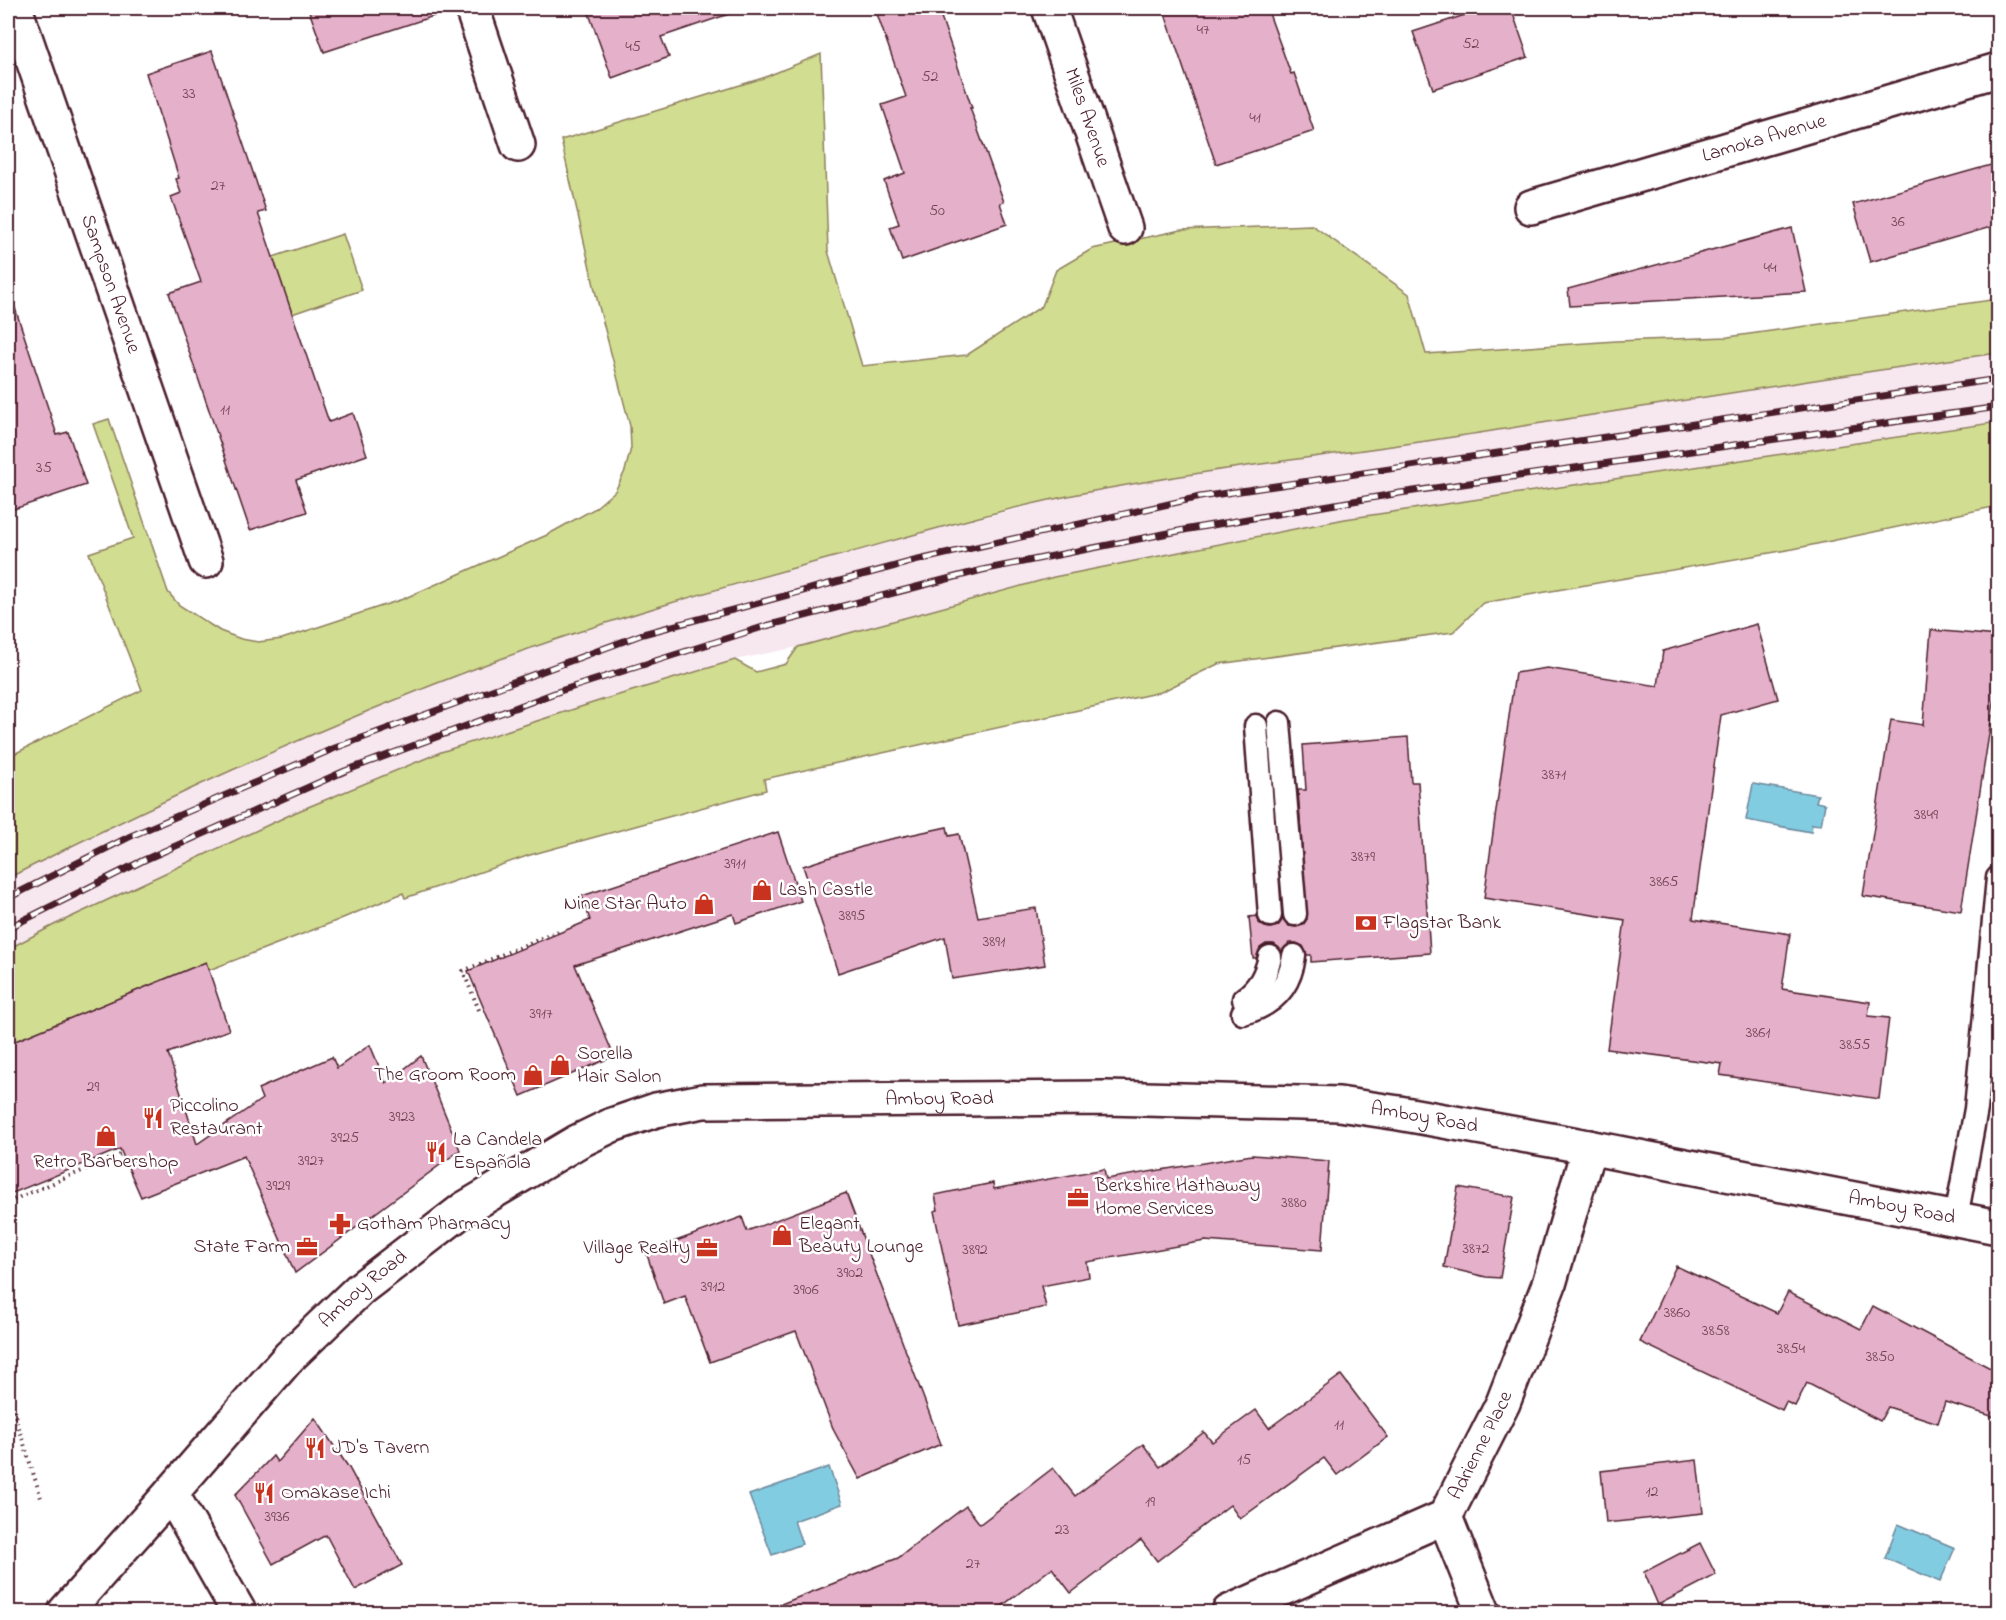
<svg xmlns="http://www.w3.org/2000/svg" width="2006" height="1620" viewBox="0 0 2006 1620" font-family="'Indie Flower',sans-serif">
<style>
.built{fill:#f7e7ef}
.green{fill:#d1dd90;stroke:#8e7e5e;stroke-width:1.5}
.water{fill:#82cce2;stroke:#6c8799;stroke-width:1.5}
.building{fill:#e5b0ca;stroke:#4a1f2b;stroke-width:1.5}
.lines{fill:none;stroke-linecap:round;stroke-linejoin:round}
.lane-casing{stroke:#4a1f2b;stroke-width:27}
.street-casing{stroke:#4a1f2b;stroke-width:38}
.secondary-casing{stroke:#4a1f2b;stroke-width:38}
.path{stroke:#4a1f2b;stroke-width:4;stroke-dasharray:1.5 4.5;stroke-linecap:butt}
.lane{stroke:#fff;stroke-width:22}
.street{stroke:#fff;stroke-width:33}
.secondary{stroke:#fff;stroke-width:33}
.rail-casing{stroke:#4a1f2b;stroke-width:7}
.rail{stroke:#fff;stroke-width:4.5;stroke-dasharray:14;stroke-linecap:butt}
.labels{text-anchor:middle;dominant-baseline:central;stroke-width:5;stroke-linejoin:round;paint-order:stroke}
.number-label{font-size:16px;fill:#714353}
.street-label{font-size:20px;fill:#4a1f2b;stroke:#fff}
.poi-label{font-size:20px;fill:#4a1f2b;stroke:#fff;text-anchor:start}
</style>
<rect width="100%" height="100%" fill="#fff"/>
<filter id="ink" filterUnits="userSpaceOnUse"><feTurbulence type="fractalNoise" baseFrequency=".0167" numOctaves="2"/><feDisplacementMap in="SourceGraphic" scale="12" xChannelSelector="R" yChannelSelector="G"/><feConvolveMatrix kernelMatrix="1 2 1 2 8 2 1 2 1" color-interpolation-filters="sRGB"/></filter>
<g filter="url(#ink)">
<!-- built -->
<path class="built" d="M1998,353V422L1345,519L909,616L798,647L735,660L441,752L296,812L54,925L8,949V878L212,778L363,713L497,660L652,609L929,531L1081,493L1262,463L1452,437L1676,401Z"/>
<!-- green -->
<g class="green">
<path d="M821,54L828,251L862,366L967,355L1042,306L1056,270L1092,249L1181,230L1312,225L1409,294L1426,354L1616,341L1728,337L1998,299V353C1816,378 1635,409 1453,437C1330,456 1205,469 1083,493C1001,509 921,533 841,555C724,587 606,620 492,662C327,724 165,798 8,878V757L142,690L89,553L133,538L93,424L109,419L168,592L179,605L220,631L241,639L258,642L282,639L403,599L547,535L594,509L615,491L625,471L631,448L630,426L597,299L561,140L763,78Z"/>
<path d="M343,234L362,290L292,314L273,257Z"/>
<path d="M1998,422V506L1793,549L1483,603L1453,632L1218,664L1161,692L764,779L766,790L530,855L405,898L403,893L331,923L209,970L206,962L8,1044V949L54,925L296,812L441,752L602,700L735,660L756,672L786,664L798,647L1054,577L1345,519Z"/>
</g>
<!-- water -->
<g class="water">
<path d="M1753,784L1818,795L1816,802L1825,804L1821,825L1812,824L1811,832L1746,820Z"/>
<path d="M829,1467L842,1504L794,1521L802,1544L772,1555L749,1495Z"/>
<path d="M1898,1524L1955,1548L1940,1582L1885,1558Z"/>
</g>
<!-- building -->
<g class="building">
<path d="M308,8H436L437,15L324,52Z"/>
<path d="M587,8H728L729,14L661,37L669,57L612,78Z"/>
<path d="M875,8H938L972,108H970L1004,202L1000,203L1007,224L902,261L890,227L899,224L884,181L905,173L882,105L906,97Z"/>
<path d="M1163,8H1267L1291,74L1294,73L1314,131L1216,164Z"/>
<path d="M1486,8H1511L1528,57L1433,89L1413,32Z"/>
<path d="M212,51L266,211L258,213L329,422L353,413L367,455L296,480L307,512L250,530L169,293L201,282L171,197L181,193L176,179L179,178L146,73Z"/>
<path d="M1998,163V225L1870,262L1853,204Z"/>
<path d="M1792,228L1806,292L1570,306L1568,289Z"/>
<path d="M15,308L57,435L68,432L86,485L8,511V310Z"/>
<path d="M1757,624L1778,699L1721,715L1693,919L1790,934L1782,989L1870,1002L1868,1016L1889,1018L1879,1099L1720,1075L1722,1064L1607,1049L1625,920L1484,898L1515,673L1547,668L1658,686L1663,651Z"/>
<path d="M1931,630L1998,636V689L1996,690L1961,911L1863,896L1891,720L1923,725Z"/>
<path d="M1408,737L1411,782H1418L1430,953L1311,962V955H1307L1303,946L1296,943H1289L1282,951L1274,944H1266L1260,948L1256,958H1253L1249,917L1257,916L1259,923L1265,927L1270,928L1278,926L1283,919L1289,926L1296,927L1303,925L1307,919L1298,790H1306L1303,745Z"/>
<path d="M947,827L949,836L959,834L978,917L1036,908L1045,965L952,979L945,937L838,973L803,866L877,842Z"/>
<path d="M778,832L801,901L736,923L733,914L575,965L614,1056L521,1096L468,971L590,920L582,896Z"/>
<path d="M206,962L229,1030L168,1053L197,1144L262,1099L258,1089L332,1057L337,1068L370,1045L386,1083L421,1056L460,1150L295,1273L244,1156L141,1197L120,1149L8,1195V1044Z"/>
<path d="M1252,1155L1329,1161L1322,1250L1205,1241L1087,1262L1089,1277L1041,1286L1046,1307L958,1325L934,1211L938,1210L935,1195L993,1183L994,1189L1104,1169L1106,1179Z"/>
<path d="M1458,1187L1514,1197L1500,1278L1486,1277L1444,1267Z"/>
<path d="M846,1193L941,1444L860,1479L834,1431L796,1331L710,1362L685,1296L664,1304L647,1255L666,1248L665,1245L742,1217L747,1231Z"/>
<path d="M1676,1266L1777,1313L1788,1292L1861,1329L1873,1306L1998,1372V1418L1945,1402L1938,1423L1888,1407L1880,1421L1807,1383L1795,1406L1786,1402L1782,1410L1640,1342Z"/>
<path d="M1341,1375L1388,1437L1337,1475L1324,1458L1240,1519L1230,1505L1157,1561L1141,1540L1071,1593L1052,1568L994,1612H767L766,1610L898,1558L966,1506L980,1524L1053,1468L1075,1496L1143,1444L1160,1467L1204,1432L1212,1442L1256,1410L1269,1428Z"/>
<path d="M315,1418L349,1468L402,1565L355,1590L326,1535L273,1564L235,1495L273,1456L277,1462Z"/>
<path d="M1697,1460L1703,1513L1606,1523L1601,1471Z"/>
<path d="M1700,1543L1716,1575L1658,1605L1644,1572Z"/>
</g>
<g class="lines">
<defs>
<g id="lane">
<path d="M1279,723L1295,914"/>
<path d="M1256,726L1270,915"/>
<path d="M1244,999C1259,988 1266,975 1270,957"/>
<path d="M1243,1013C1273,1005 1290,986 1294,956"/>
<path d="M1956,1218L1976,1109L1998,878"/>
</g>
<g id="street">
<path id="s1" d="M15,8L206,561"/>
<path d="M472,8L518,145"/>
<path id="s2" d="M1049,8L1125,228"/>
<path id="s3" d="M1531,207L1998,70"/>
<path d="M171,1493L239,1612"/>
<path d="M1445,1517L1483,1612"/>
<path id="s4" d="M1229,1612L1445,1517L1503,1403L1549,1284L1589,1147"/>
</g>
<g id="secondary">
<path id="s5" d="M65,1612L171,1493L289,1357L360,1289L464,1209L577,1142L612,1125L656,1110L703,1101L1106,1098L1339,1104L1399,1113L1567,1143L1998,1227"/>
</g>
</defs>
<!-- lane casing -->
<use href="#lane" class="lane-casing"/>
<!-- street casing -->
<use href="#street" class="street-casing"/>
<!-- secondary casing -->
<use href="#secondary" class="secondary-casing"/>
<!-- path -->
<g class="path">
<path d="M479,1010L463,971L558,931"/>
<path d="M8,1202L120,1155"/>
<path d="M8,1393L41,1498"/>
</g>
<!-- lane -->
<use href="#lane" class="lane"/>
<!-- street -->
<use href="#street" class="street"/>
<!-- secondary -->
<use href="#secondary" class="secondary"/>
<defs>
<g id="rail">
<path d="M8,898L131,836L335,748L643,634L914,561L1200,497L1998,379"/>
<path d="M8,928L144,860L345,771L560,691L766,626L982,570L1189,529L1400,493L1998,407"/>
</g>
</defs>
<!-- rail casing -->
<use href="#rail" class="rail-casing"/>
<!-- rail -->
<use href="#rail" class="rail"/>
</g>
</g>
<!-- icons -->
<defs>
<symbol id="shop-bare" viewBox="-9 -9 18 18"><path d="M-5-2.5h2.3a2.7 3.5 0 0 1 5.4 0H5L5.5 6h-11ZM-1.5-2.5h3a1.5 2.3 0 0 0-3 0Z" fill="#c8321e" stroke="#fff" stroke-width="2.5" paint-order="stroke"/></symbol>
<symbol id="bank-bare" viewBox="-9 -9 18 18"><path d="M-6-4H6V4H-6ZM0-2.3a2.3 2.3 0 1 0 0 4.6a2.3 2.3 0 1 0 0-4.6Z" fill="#c8321e" stroke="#fff" stroke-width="2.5" paint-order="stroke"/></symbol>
<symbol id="restaurant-bare" viewBox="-9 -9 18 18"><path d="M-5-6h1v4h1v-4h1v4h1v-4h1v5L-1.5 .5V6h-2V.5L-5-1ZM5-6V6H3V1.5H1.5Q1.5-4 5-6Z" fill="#c8321e" stroke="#fff" stroke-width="2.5" paint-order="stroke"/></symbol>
<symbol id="office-bare" viewBox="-9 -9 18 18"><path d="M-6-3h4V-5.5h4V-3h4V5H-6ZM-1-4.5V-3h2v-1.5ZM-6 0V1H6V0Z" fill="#c8321e" stroke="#fff" stroke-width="2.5" paint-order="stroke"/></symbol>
<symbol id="pharmacy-bare" viewBox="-9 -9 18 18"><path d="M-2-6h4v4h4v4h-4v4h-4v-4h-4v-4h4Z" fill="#c8321e" stroke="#fff" stroke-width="2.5" paint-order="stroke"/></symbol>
</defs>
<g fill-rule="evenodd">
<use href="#shop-bare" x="747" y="875" width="30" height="30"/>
<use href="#shop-bare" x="689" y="889" width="30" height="30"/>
<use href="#bank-bare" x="1351" y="908" width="30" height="30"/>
<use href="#shop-bare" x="545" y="1050" width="30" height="30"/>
<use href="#shop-bare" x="518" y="1060" width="30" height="30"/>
<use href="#restaurant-bare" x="138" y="1103" width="30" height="30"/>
<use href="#shop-bare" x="91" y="1121" width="30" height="30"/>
<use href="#restaurant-bare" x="421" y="1137" width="30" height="30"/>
<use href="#office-bare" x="1063" y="1183" width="30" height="30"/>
<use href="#pharmacy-bare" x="325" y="1209" width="30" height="30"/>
<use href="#shop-bare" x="767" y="1220" width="30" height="30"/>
<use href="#office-bare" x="292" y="1232" width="30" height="30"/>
<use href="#office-bare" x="692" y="1233" width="30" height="30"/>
<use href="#restaurant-bare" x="300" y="1433" width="30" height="30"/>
<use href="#restaurant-bare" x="249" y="1478" width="30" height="30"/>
</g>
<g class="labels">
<!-- number labels -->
<g class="number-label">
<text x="1203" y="30">47</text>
<text x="1471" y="44">52</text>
<text x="633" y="47">45</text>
<text x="930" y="77">52</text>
<text x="189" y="94">33</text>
<text x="1255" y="118">41</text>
<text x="218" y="186">27</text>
<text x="937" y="211">50</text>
<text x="1898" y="222">36</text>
<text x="1770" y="268">44</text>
<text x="225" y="410">11</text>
<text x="44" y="468">35</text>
<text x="1554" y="775">3871</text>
<text x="1926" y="815">3849</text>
<text x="1363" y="857">3879</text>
<text x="735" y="864">3911</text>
<text x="1664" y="882">3865</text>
<text x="852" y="916">3895</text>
<text x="994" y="942">3891</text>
<text x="541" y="1014">3917</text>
<text x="1758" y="1033">3861</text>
<text x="1855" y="1045">3855</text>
<text x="93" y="1087">29</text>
<text x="402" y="1117">3923</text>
<text x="345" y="1138">3925</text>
<text x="311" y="1161">3927</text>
<text x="278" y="1186">3929</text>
<text x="1294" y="1203">3880</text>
<text x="1476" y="1249">3872</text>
<text x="975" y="1250">3892</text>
<text x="850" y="1273">3902</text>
<text x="713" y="1287">3912</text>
<text x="806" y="1290">3906</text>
<text x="1677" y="1313">3860</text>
<text x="1716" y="1331">3858</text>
<text x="1791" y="1349">3854</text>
<text x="1880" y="1357">3850</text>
<text x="1339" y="1425">11</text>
<text x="1244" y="1460">15</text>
<text x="1652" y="1492">12</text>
<text x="1150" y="1502">19</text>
<text x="277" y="1517">3936</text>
<text x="1062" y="1530">23</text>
<text x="973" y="1564">27</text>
</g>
<!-- street labels -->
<g class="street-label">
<text stroke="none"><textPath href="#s2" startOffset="116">Miles Avenue</textPath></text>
<text stroke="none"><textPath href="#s3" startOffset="243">Lamoka Avenue</textPath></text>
<text stroke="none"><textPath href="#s1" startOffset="292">Sampson Avenue</textPath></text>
<text stroke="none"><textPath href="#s5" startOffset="1070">Amboy Road</textPath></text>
<text stroke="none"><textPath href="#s5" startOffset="1556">Amboy Road</textPath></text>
<text stroke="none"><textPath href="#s5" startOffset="2042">Amboy Road</textPath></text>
<text stroke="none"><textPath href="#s5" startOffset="440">Amboy Road</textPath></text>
<text stroke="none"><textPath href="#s4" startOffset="316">Adrienne Place</textPath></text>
</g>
<!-- poi labels -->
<g class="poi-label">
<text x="779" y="890">Lash Castle</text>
<text x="687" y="904" text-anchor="end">Nine Star Auto</text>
<text x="1383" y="923">Flagstar Bank</text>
<text x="577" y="1054">Sorella<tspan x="577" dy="23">Hair Salon</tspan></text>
<text x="516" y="1075" text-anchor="end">The Groom Room</text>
<text x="170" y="1106">Piccolino<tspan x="170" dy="23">Restaurant</tspan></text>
<text x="453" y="1140">La Candela<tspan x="453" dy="23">Española</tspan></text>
<text x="106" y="1162" text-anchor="middle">Retro Barbershop</text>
<text x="1095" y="1186">Berkshire Hathaway<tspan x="1095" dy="23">Home Services</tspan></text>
<text x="357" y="1224">Gotham Pharmacy</text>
<text x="799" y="1224">Elegant<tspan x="799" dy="23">Beauty Lounge</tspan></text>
<text x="290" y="1247" text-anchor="end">State Farm</text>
<text x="690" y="1248" text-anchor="end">Village Realty</text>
<text x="332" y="1448">JD's Tavern</text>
<text x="281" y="1493">Omakase Ichi</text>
</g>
</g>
<!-- margin -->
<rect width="2006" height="1620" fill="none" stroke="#fff" stroke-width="30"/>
<rect x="15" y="15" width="1976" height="1590" fill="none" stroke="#4a1f2b" stroke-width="2" filter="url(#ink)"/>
</svg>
